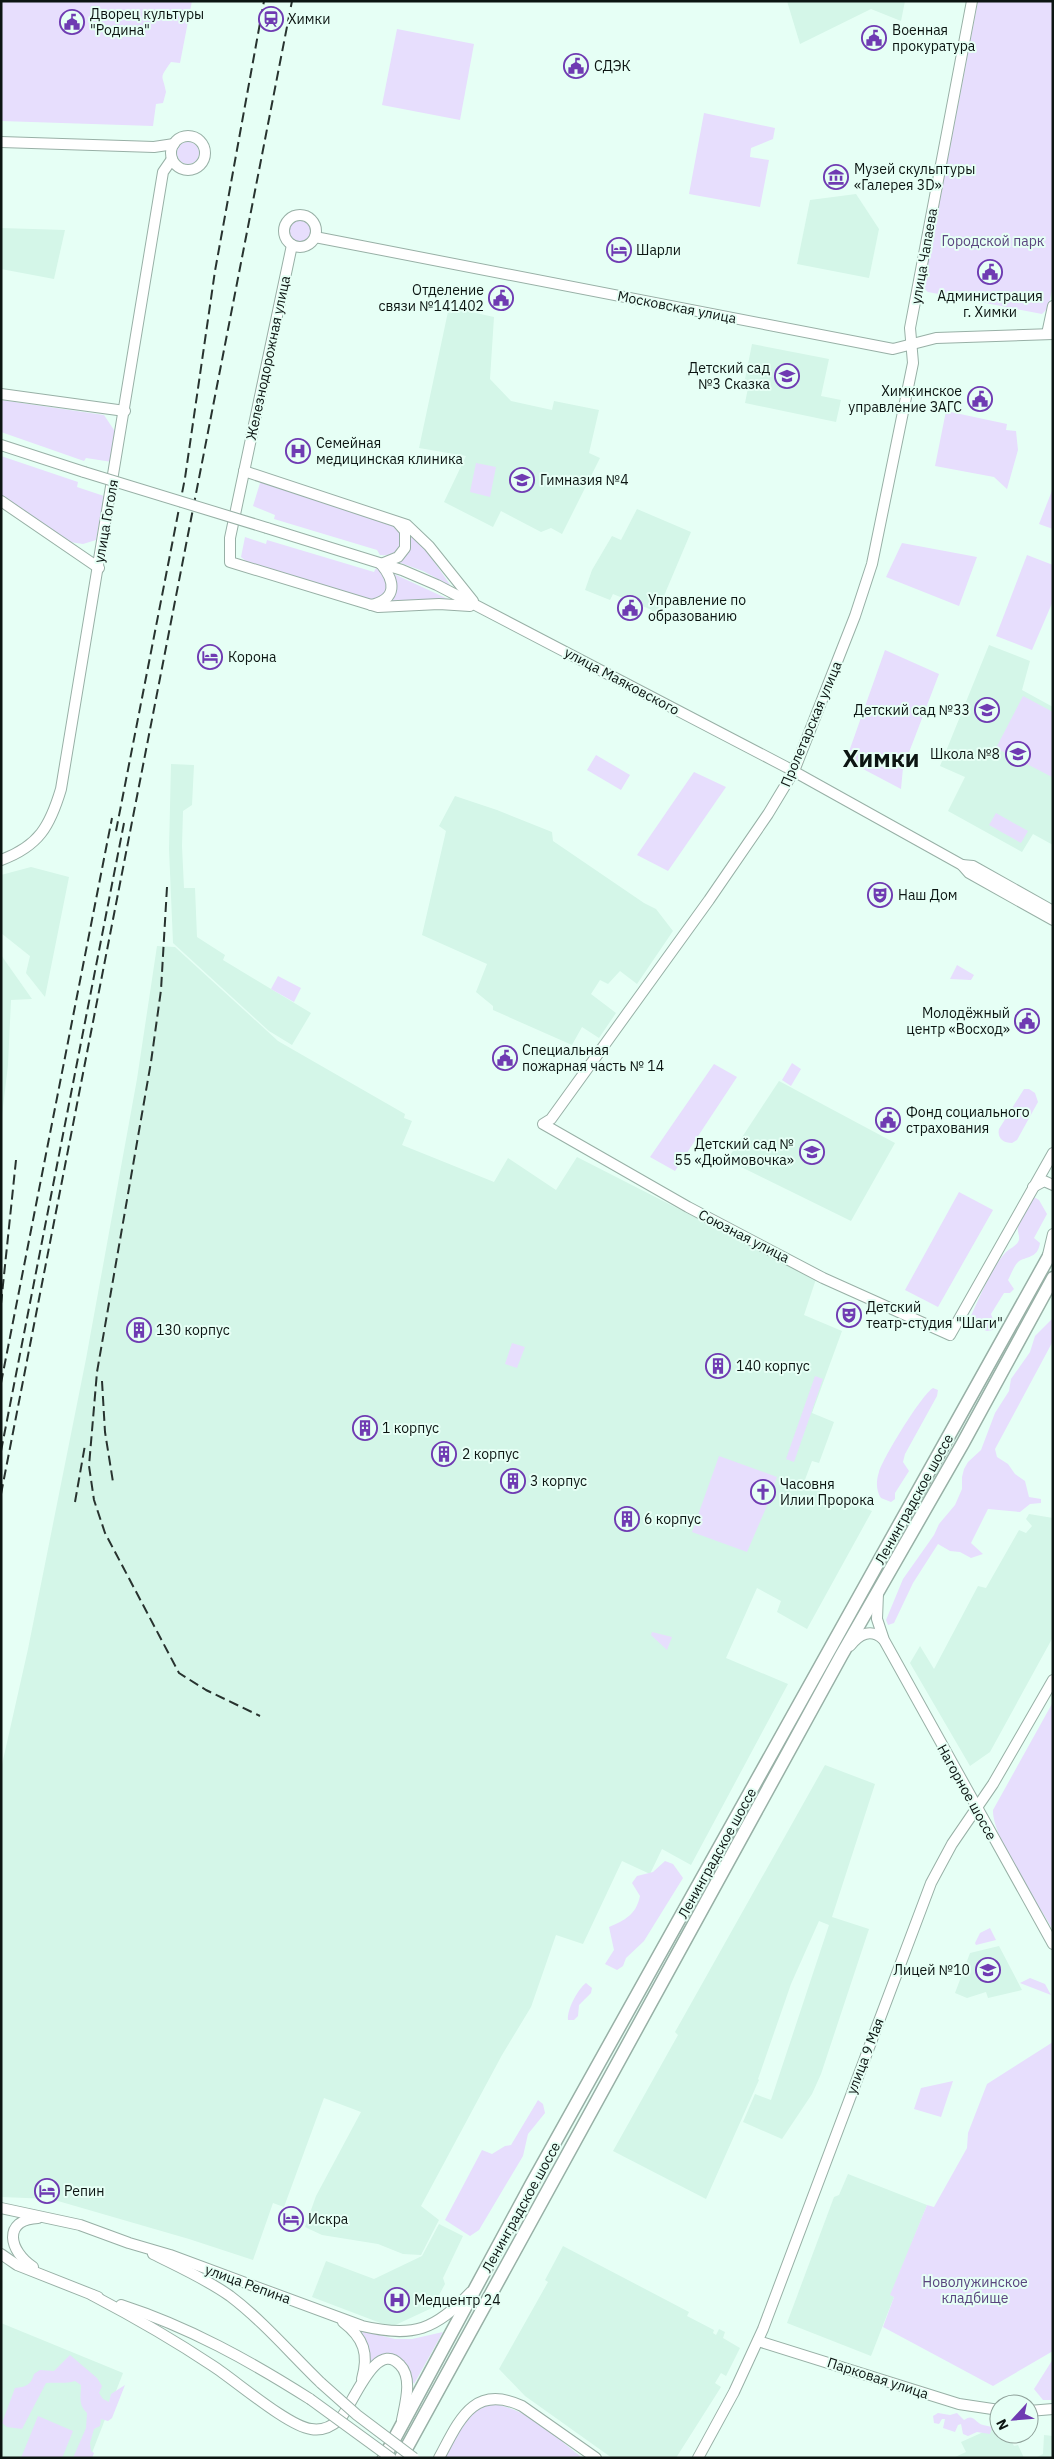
<svg xmlns="http://www.w3.org/2000/svg" width="1054" height="2459" viewBox="0 0 1054 2459" font-family="'IBM Plex Sans',sans-serif">
<style>
.built{fill:#d4f6e8}
.green{fill:#e7defd}
.lines{fill:none;stroke-linecap:round;stroke-linejoin:round}
.secondary-casing{stroke:#98b0a6;stroke-width:12}
.highway-casing{stroke:#98b0a6;stroke-width:15}
.secondary{stroke:#fff;stroke-width:10}
.highway{stroke:#fff;stroke-width:12}
.rail{stroke:#28332f;stroke-width:2;stroke-dasharray:10 5;stroke-linecap:butt}
.secondary-bridge-casing{stroke:#98b0a6;stroke-width:12;stroke-linecap:butt}
.secondary-bridge{stroke:#fff;stroke-width:10}
.labels{text-anchor:middle;dominant-baseline:central;stroke-width:4;stroke-linejoin:round;paint-order:stroke}
.poi-label{font-size:14px;fill:#0c1512;stroke:#e6fff5;text-anchor:start}
.park-label{font-size:14px;fill:#5a457f;stroke:#e6fff5}
.street-label{font-size:14px;fill:#0c1512;stroke:#e6fff5}
.town-label{font-size:24px;font-weight:bold;fill:#0c1512;stroke:#e6fff5}
</style>
<rect width="100%" height="100%" fill="#e6fff5"/>
<!-- built -->
<g class="built">
<path d="M787,1H905L901,21L871,9L800,44Z"/>
<path d="M856,194L879,229L869,278L797,264L810,200Z"/>
<path d="M1,228L65,230L54,279L1,269Z"/>
<path d="M449,307L494,317L490,379L511,401L552,410L554,401L599,410L589,453L600,458L562,534L551,528L541,532L501,511L493,527L444,502L466,456L419,448Z"/>
<path d="M752,344L829,359L821,396L841,400L836,422L745,403L748,388L745,379Z"/>
<path d="M637,509L691,532L655,617L650,616L652,610L613,594L610,600L585,590L592,570L612,536L621,540Z"/>
<path d="M989,645L1030,661L1022,690L1053,707V845L1033,834L1022,852L948,811L965,777L940,766Z"/>
<path d="M171,764L194,765L192,805L183,811L182,846L184,888H195L197,937L225,955L223,960L311,1013L292,1045L269,1031L173,943L169,849Z"/>
<path d="M455,796L497,810L552,832L553,841L644,903L656,909L673,931L637,984L620,971L608,984L600,980L591,994L616,1013L599,1038L582,1027L572,1045L493,1010V1006L476,992L487,964L422,935L446,831L439,826Z"/>
<path d="M31,867L69,877L45,997L26,973L30,956L1,933V875Z"/>
<path d="M157,946L175,947L278,1041L405,1114L404,1118L412,1121L402,1145L494,1182L508,1158L556,1190L577,1157L816,1279L804,1315L842,1331L812,1413L834,1422L819,1463L812,1461L803,1485L872,1511L807,1629L777,1612L781,1601L757,1588L726,1658L788,1684L691,1865L662,1849L650,1874L622,1861L583,1944L556,1935L531,2007L502,2055L421,2206L439,2220L421,2255L403,2254L378,2244L322,2235L305,2227L316,2196L361,2112L324,2098L284,2207L273,2203L253,2260L189,2239L51,2199L1,2197V1769L28,1649L86,1359L137,1079Z"/>
<path d="M1,955L32,999L11,1000L8,1065L1,1124Z"/>
<path d="M779,1081L895,1143L851,1221L727,1160Z"/>
<path d="M1029,1514L1053,1518V1637L990,1752L970,1766L910,1663L920,1646L934,1669L978,1586L986,1588L1019,1530L1026,1533L1032,1526L1026,1519Z"/>
<path d="M825,1765L875,1784L832,1917L869,1929L821,2074L812,2094L782,2139L743,2122L755,2094L771,2100L829,1925L819,1921L791,1984L758,2079L759,2080L706,2199L613,2151L678,2035L675,2032Z"/>
<path d="M999,1946L1022,1990L988,1998L986,1992L967,1998L955,1993L970,1953Z"/>
<path d="M848,2174L927,2205L891,2295L894,2297L871,2356L787,2323L834,2197L839,2195Z"/>
<path d="M439,2224L463,2236L443,2278L445,2284L432,2308L391,2327L312,2297L326,2261L374,2279L422,2256Z"/>
<path d="M563,2246L689,2312L687,2316L714,2330L713,2333L716,2335L719,2329L725,2332L723,2338L740,2348L726,2376L721,2373L715,2383L721,2387L676,2458H612L525,2396L499,2369L548,2282L545,2280Z"/>
<path d="M1,2323L123,2373L90,2458H1Z"/>
<path d="M999,2425V2434H1008L1014,2446L1018,2445L1024,2458H953L966,2452L961,2442Z"/>
<path d="M1044,2435L1053,2436V2458H1035L1043,2454Z"/>
</g>
<!-- green -->
<g class="green">
<path d="M1,1H192L180,63L171,62C158,80 163,74 166,92L163,103L156,104L153,126L1,121Z"/>
<path d="M978,1H1053V286L1048,308L1042,314L928,292L923,288Z"/>
<path d="M397,29L474,44L460,120L382,105Z"/>
<path d="M704,113L775,128L773,139L751,148L750,157L769,160L760,207L689,194Z"/>
<circle cx="188" cy="153" r="11"/>
<circle cx="300" cy="231" r="13"/>
<path d="M1,400L104,415L116,433L112,462L86,458L84,461L1,432Z"/>
<path d="M946,411L1007,424L1006,430L1016,431L1018,450L1007,489L994,477L935,466Z"/>
<path d="M1,456L78,482L77,487L104,496L96,540L83,544L70,542L1,496Z"/>
<path d="M476,463L496,467L490,497L470,492Z"/>
<path d="M265,482L395,526C409,540 400,557 380,555L377,550L274,519L275,515L253,506L260,483Z"/>
<path d="M1053,488V529L1039,524Z"/>
<path d="M409,532L426,550L451,586L423,571L398,562C409,554 413,545 409,532Z"/>
<path d="M245,537L266,544L267,540L374,572L376,568L385,574L388,590L376,600H368L247,562L241,557Z"/>
<path d="M902,543L977,557L959,606L886,577Z"/>
<path d="M1027,555L1053,565V601L1032,650L996,636Z"/>
<path d="M394,574L448,599H418L389,604C397,595 398,585 394,574Z"/>
<path d="M885,650L939,674L903,768L901,789L846,760Z"/>
<path d="M1023,696L1053,712L1052,777L996,748Z"/>
<path d="M596,755L630,775L621,790L587,770Z"/>
<path d="M694,772L726,787L668,871L637,855Z"/>
<path d="M996,813L1028,831L1021,843L989,825Z"/>
<path d="M957,965L974,975L971,980L950,979Z"/>
<path d="M278,976L301,988L294,1002L271,989Z"/>
<path d="M792,1063L801,1069L791,1086L782,1080Z"/>
<path d="M714,1064L737,1077L675,1171L650,1157Z"/>
<path d="M1024,1089H1029L1035,1093L1038,1102L1017,1140L1012,1143C1003,1143 997,1138 999,1129Z"/>
<path d="M959,1192L993,1210L938,1307L905,1290Z"/>
<path d="M1034,1197L1039,1200L1047,1214L1034,1238L1040,1243C1038,1256 1031,1256 1021,1260C1015,1262 1011,1275 1008,1280L1014,1289L1010,1293H1004L991,1314L995,1325L993,1330L987,1331L970,1325L969,1320C979,1299 991,1268 1006,1252C1010,1248 1015,1247 1018,1242C1021,1237 1017,1233 1018,1227C1020,1217 1026,1203 1034,1197Z"/>
<path d="M1053,1318V1341L995,1449L997,1457L1008,1464L1015,1474L1025,1481L1029,1497L1041,1499V1503L1030,1504L1020,1512L988,1509L971,1543L983,1554L971,1558L960,1552L950,1551L938,1544L913,1583L894,1623L888,1625L886,1620L903,1579L934,1535L939,1524L955,1505L962,1489V1477L964,1469L968,1462L981,1450L995,1413L1009,1391L1011,1379L1030,1352L1035,1336Z"/>
<path d="M512,1343L525,1347L517,1368L505,1364Z"/>
<path d="M815,1376L823,1379L794,1462L786,1459Z"/>
<path d="M933,1388L938,1390L937,1396L905,1454L903,1462L909,1471L895,1493V1499L891,1502L881,1498C876,1491 876,1480 879,1472C883,1458 922,1394 933,1388Z"/>
<path d="M719,1456L777,1477L771,1494L762,1487L758,1492L769,1501L747,1552L692,1532Z"/>
<path d="M652,1632L672,1637L667,1650L651,1635Z"/>
<path d="M1053,1702V1930C1038,1904 992,1837 993,1810Z"/>
<path d="M665,1861L673,1864L683,1878L644,1941L626,1958L623,1966L617,1970L605,1964L614,1950L609,1927C625,1920 636,1915 640,1896L632,1883L637,1876L653,1872Z"/>
<path d="M990,1928L996,1940L976,1945L975,1943L980,1933Z"/>
<path d="M1030,1978L1045,1984L1051,1995L1020,1983Z"/>
<path d="M586,1983L592,1988L591,1993L579,2005L578,2016L574,2020H568C567,2009 578,1989 586,1983Z"/>
<path d="M1053,2042V2351L993,2386L883,2327L894,2297L890,2295L927,2205L934,2207L967,2148L968,2133L987,2084Z"/>
<path d="M953,2081L941,2117L914,2109L921,2088Z"/>
<path d="M538,2100L543,2104L545,2113L528,2134L523,2156L479,2230L470,2236L445,2220L482,2150L492,2154L505,2146L511,2145Z"/>
<path d="M362,2331L395,2339H412L443,2332L414,2384C405,2365 392,2343 369,2363Z"/>
<path d="M70,2355L97,2378L102,2386L99,2393L103,2399L109,2402L111,2394L125,2385L112,2418L108,2421L101,2419L100,2426L94,2429L90,2443L91,2451L94,2453L92,2458H73L86,2428L87,2413C78,2404 81,2397 81,2385L75,2381C66,2384 56,2382 46,2383L22,2429L7,2427L2,2423L15,2388C26,2387 31,2385 34,2374L40,2370L54,2371Z"/>
<path d="M1053,2359V2400H1043L1034,2389Z"/>
<path d="M486,2404C522,2403 555,2437 583,2458H444C456,2437 465,2417 486,2404Z"/>
<path d="M938,2413L950,2415L957,2413L964,2420C974,2413 974,2422 983,2425C986,2426 989,2426 992,2427L990,2434L977,2432L968,2436L963,2434L961,2424L958,2425L955,2432L943,2428L945,2419H942L939,2424L934,2423L933,2416Z"/>
<path d="M38,2416L73,2431L62,2458H21Z"/>
</g>
<g class="lines">
<defs>
<g id="secondary">
<path d="M972,1L910,328L913,363L872,564L855,616L794,771L768,814L709,900L551,1119L543,1124L688,1207L823,1278L950,1335L1053,1153"/>
<circle cx="188" cy="153" r="17"/>
<path d="M1,142L154,147L174,144"/>
<circle cx="300" cy="231" r="16"/>
<path d="M315,237L893,349L936,338L1053,334"/>
<path d="M292,245L230,538V562L378,607L439,604L470,606"/>
<path d="M1047,334L1053,306"/>
<path d="M1,394L125,411"/>
<path d="M1,445L84,472"/>
<path d="M244,471L407,525L429,546L473,601"/>
<path d="M1,501L99,568"/>
<path d="M267,528L402,570L437,585L786,767L962,865L969,873L1053,920"/>
<path d="M381,564L398,557L405,548V531L398,523"/>
<path d="M371,605C398,599 395,581 381,564"/>
<path d="M1,860C39,846 50,826 61,789L163,172L172,159"/>
<path d="M962,865L973,866L1053,911"/>
<path d="M1033,1187L1044,1181L1053,1185"/>
<path d="M1048,1255L1053,1234"/>
<path d="M878,1593L877,1619L884,1640L1053,1944"/>
<path d="M850,1646C859,1634 871,1628 883,1639"/>
<path d="M1,2208L80,2225L129,2243L170,2255L362,2326C414,2338 435,2330 471,2292"/>
<path d="M1,2254L17,2265L98,2297"/>
<path d="M153,2254C179,2267 206,2279 230,2296C263,2321 291,2354 321,2383"/>
<path d="M33,2267C9,2251 2,2220 38,2218"/>
<path d="M92,2295C134,2317 174,2340 213,2366C236,2381 288,2426 311,2429C322,2431 331,2427 339,2420C351,2410 375,2337 400,2365C413,2378 405,2404 402,2420"/>
<path d="M121,2305C189,2327 250,2361 310,2399"/>
<path d="M343,2322C364,2338 369,2354 362,2379"/>
<path d="M758,2341L959,2404L999,2410"/>
<path d="M1029,2411L1053,2409"/>
<path d="M439,2458C459,2421 473,2383 522,2406L596,2458"/>
<path d="M698,2458L734,2392L763,2329L931,1883L952,1844L993,1784L1053,1680"/>
</g>
<g id="highway">
<path d="M384,2458L531,2185L1053,1249"/>
<path d="M401,2458L841,1656L963,1443L1053,1278"/>
</g>
</defs>
<!-- secondary casing -->
<use href="#secondary" class="secondary-casing"/>
<!-- highway casing -->
<use href="#highway" class="highway-casing"/>
<!-- secondary -->
<use href="#secondary" class="secondary"/>
<!-- highway -->
<use href="#highway" class="highway"/>
<!-- rail -->
<g class="rail">
<path d="M116,831L185,478L215,271L264,1"/>
<path d="M167,887L161,990L151,1062L97,1372L89,1466L94,1500L105,1533L179,1673L206,1690L260,1716"/>
<path d="M1,1304L16,1160"/>
<path d="M102,1381L105,1432L113,1482"/>
<path d="M1,1383L112,818"/>
<path d="M1,1451L124,823"/>
<path d="M1,1494L292,1"/>
<path d="M75,1502L85,1445"/>
</g>
<defs>
<g id="secondary-bridge">
<path d="M84,472L267,528"/>
<path d="M321,2383L357,2415L414,2458"/>
<path d="M310,2399L391,2458"/>
</g>
</defs>
<!-- secondary-bridge casing -->
<use href="#secondary-bridge" class="secondary-bridge-casing"/>
<!-- secondary-bridge -->
<use href="#secondary-bridge" class="secondary-bridge"/>
</g>
<!-- icons -->
<defs>
<symbol id="station-ring" viewBox="-11 -11 22 22"><circle r="9.5" fill="#e6fff5" stroke="#6f3bb2" stroke-width="1.5"/><path d="M-3-6H3Q5-6 5-4V2Q5 4 3 4L4.5 6H3L1.5 4h-3L-3 6H-4.5L-3 4Q-5 4-5 2V-4Q-5-6-3-6ZM-3.5-4v3h7v-3ZM-3.5 1v1.5H-2V1ZM2 1v1.5H3.5V1Z" fill="#6f3bb2"/></symbol>
<symbol id="civic-ring" viewBox="-11 -11 22 22"><circle r="9.5" fill="#e6fff5" stroke="#6f3bb2" stroke-width="1.5"/><path d="M-.6-6.5H3V-4.5H.6V-3L4-1V1h2V6H-6V1h2V-1L-.6-3ZM-1.2 2.5V6h2.4V2.5Z" fill="#6f3bb2"/></symbol>
<symbol id="museum-ring" viewBox="-11 -11 22 22"><circle r="9.5" fill="#e6fff5" stroke="#6f3bb2" stroke-width="1.5"/><path d="M0-6L6-3V-2H-6V-3ZM-5-1h2V3h-2ZM-1-1h2V3h-2ZM3-1h2V3H3ZM-6 4H6V6H-6Z" fill="#6f3bb2"/></symbol>
<symbol id="hotel-ring" viewBox="-11 -11 22 22"><circle r="9.5" fill="#e6fff5" stroke="#6f3bb2" stroke-width="1.5"/><path d="M-6-4.5h1.5V1H6V5H4.5V3h-9V5H-6ZM-4 0a1.8 1.8 0 1 1 3.6 0ZM.5 0V-2.5h3Q6-2.5 6 0Z" fill="#6f3bb2"/></symbol>
<symbol id="school-ring" viewBox="-11 -11 22 22"><circle r="9.5" fill="#e6fff5" stroke="#6f3bb2" stroke-width="1.5"/><path d="M0-5L7-2L0 1L-7-2ZM-4 1L0 2.5L4 1V4Q0 6-4 4Z" fill="#6f3bb2"/></symbol>
<symbol id="hospital-ring" viewBox="-11 -11 22 22"><circle r="9.5" fill="#e6fff5" stroke="#6f3bb2" stroke-width="1.5"/><path d="M-5-5h3v3.5h4V-5h3V5h-3V1.5h-4V5h-3Z" fill="#6f3bb2"/></symbol>
<symbol id="theatre-ring" viewBox="-11 -11 22 22"><circle r="9.5" fill="#e6fff5" stroke="#6f3bb2" stroke-width="1.5"/><path d="M-5-5.5Q0-4 5-5.5V0Q5 5 0 6Q-5 5-5 0ZM-3.3-2.5H-1v1.5H-3.3ZM1-2.5H3.3v1.5H1ZM-2.8 1Q0 5.5 2.8 1Z" fill="#6f3bb2"/></symbol>
<symbol id="building-ring" viewBox="-11 -11 22 22"><circle r="9.5" fill="#e6fff5" stroke="#6f3bb2" stroke-width="1.5"/><path d="M-4-6H4V6H1V3H-1V6H-4ZM-2.5-4.3h1.7v1.8h-1.7ZM.8-4.3h1.7v1.8H.8ZM-2.5-1h1.7V.8h-1.7ZM.8-1h1.7V.8H.8Z" fill="#6f3bb2"/></symbol>
<symbol id="church-ring" viewBox="-11 -11 22 22"><circle r="9.5" fill="#e6fff5" stroke="#6f3bb2" stroke-width="1.5"/><path d="M-1.2-6h2.4v3.5h3.3v2.4h-3.3V6h-2.4V-.1h-3.3v-2.4h3.3Z" fill="#6f3bb2"/></symbol>
</defs>
<g fill-rule="evenodd">
<use href="#station-ring" x="257" y="5" width="28" height="28"/>
<use href="#civic-ring" x="58" y="8" width="28" height="28"/>
<use href="#civic-ring" x="860" y="24" width="28" height="28"/>
<use href="#civic-ring" x="562" y="52" width="28" height="28"/>
<use href="#museum-ring" x="822" y="163" width="28" height="28"/>
<use href="#hotel-ring" x="605" y="236" width="28" height="28"/>
<use href="#civic-ring" x="976" y="258" width="28" height="28"/>
<use href="#civic-ring" x="487" y="284" width="28" height="28"/>
<use href="#school-ring" x="773" y="362" width="28" height="28"/>
<use href="#civic-ring" x="966" y="385" width="28" height="28"/>
<use href="#hospital-ring" x="284" y="437" width="28" height="28"/>
<use href="#school-ring" x="508" y="466" width="28" height="28"/>
<use href="#civic-ring" x="616" y="594" width="28" height="28"/>
<use href="#hotel-ring" x="196" y="643" width="28" height="28"/>
<use href="#school-ring" x="973" y="696" width="28" height="28"/>
<use href="#school-ring" x="1004" y="740" width="28" height="28"/>
<use href="#theatre-ring" x="866" y="881" width="28" height="28"/>
<use href="#civic-ring" x="1013" y="1007" width="28" height="28"/>
<use href="#civic-ring" x="491" y="1044" width="28" height="28"/>
<use href="#civic-ring" x="874" y="1106" width="28" height="28"/>
<use href="#school-ring" x="798" y="1138" width="28" height="28"/>
<use href="#theatre-ring" x="835" y="1301" width="28" height="28"/>
<use href="#building-ring" x="125" y="1316" width="28" height="28"/>
<use href="#building-ring" x="704" y="1352" width="28" height="28"/>
<use href="#building-ring" x="351" y="1414" width="28" height="28"/>
<use href="#building-ring" x="430" y="1440" width="28" height="28"/>
<use href="#building-ring" x="499" y="1467" width="28" height="28"/>
<use href="#church-ring" x="749" y="1478" width="28" height="28"/>
<use href="#building-ring" x="613" y="1505" width="28" height="28"/>
<use href="#school-ring" x="974" y="1956" width="28" height="28"/>
<use href="#hotel-ring" x="33" y="2177" width="28" height="28"/>
<use href="#hotel-ring" x="277" y="2205" width="28" height="28"/>
<use href="#hospital-ring" x="383" y="2286" width="28" height="28"/>
</g>
<g class="labels">
<!-- poi labels -->
<g class="poi-label">
<text x="90" y="14">Дворец культуры<tspan x="90" dy="16">"Родина"</tspan></text>
<text x="288" y="19">Химки</text>
<text x="892" y="30">Военная<tspan x="892" dy="16">прокуратура</tspan></text>
<text x="594" y="66">СДЭК</text>
<text x="854" y="169">Музей скульптуры<tspan x="854" dy="16">«Галерея 3D»</tspan></text>
<text x="636" y="250">Шарли</text>
<text x="484" y="290" text-anchor="end">Отделение<tspan x="484" dy="16">связи №141402</tspan></text>
<text x="990" y="296" text-anchor="middle">Администрация<tspan x="990" dy="16">г. Химки</tspan></text>
<text x="770" y="368" text-anchor="end">Детский сад<tspan x="770" dy="16">№3 Сказка</tspan></text>
<text x="962" y="391" text-anchor="end">Химкинское<tspan x="962" dy="16">управление ЗАГС</tspan></text>
<text x="316" y="443">Семейная<tspan x="316" dy="16">медицинская клиника</tspan></text>
<text x="540" y="480">Гимназия №4</text>
<text x="648" y="600">Управление по<tspan x="648" dy="16">образованию</tspan></text>
<text x="228" y="657">Корона</text>
<text x="970" y="710" text-anchor="end">Детский сад №33</text>
<text x="1000" y="754" text-anchor="end">Школа №8</text>
<text x="898" y="895">Наш Дом</text>
<text x="1010" y="1013" text-anchor="end">Молодёжный<tspan x="1010" dy="16">центр «Восход»</tspan></text>
<text x="522" y="1050">Специальная<tspan x="522" dy="16">пожарная часть № 14</tspan></text>
<text x="906" y="1112">Фонд социального<tspan x="906" dy="16">страхования</tspan></text>
<text x="794" y="1144" text-anchor="end">Детский сад №<tspan x="794" dy="16">55 «Дюймовочка»</tspan></text>
<text x="866" y="1307">Детский<tspan x="866" dy="16">театр-студия "Шаги"</tspan></text>
<text x="156" y="1330">130 корпус</text>
<text x="736" y="1366">140 корпус</text>
<text x="382" y="1428">1 корпус</text>
<text x="462" y="1454">2 корпус</text>
<text x="530" y="1481">3 корпус</text>
<text x="780" y="1484">Часовня<tspan x="780" dy="16">Илии Пророка</tspan></text>
<text x="644" y="1519">6 корпус</text>
<text x="970" y="1970" text-anchor="end">Лицей №10</text>
<text x="64" y="2191">Репин</text>
<text x="308" y="2219">Искра</text>
<text x="414" y="2300">Медцентр 24</text>
</g>
<!-- park labels -->
<g class="park-label">
<text x="993" y="241">Городской парк</text>
<text x="975" y="2282">Новолужинское<tspan x="975" dy="16">кладбище</tspan></text>
</g>
<!-- street labels -->
<g class="street-label">
<text transform="translate(924 256) rotate(-80)">улица Чапаева</text>
<text transform="translate(677 307) rotate(11)">Московская улица</text>
<text transform="translate(268 358) rotate(-78)">Железнодорожная улица</text>
<text transform="translate(106 521) rotate(-80)">улица Гоголя</text>
<text transform="translate(622 681) rotate(28)">улица Маяковского</text>
<text transform="translate(811 724) rotate(-67)">Пролетарская улица</text>
<text transform="translate(744 1236) rotate(27)">Союзная улица</text>
<text transform="translate(914 1499) rotate(-61)">Ленинградское шоссе</text>
<text transform="translate(967 1792) rotate(61)">Нагорное шоссе</text>
<text transform="translate(717 1853) rotate(-61)">Ленинградское шоссе</text>
<text transform="translate(865 2056) rotate(-69)">улица 9 Мая</text>
<text transform="translate(521 2207) rotate(-61)">Ленинградское шоссе</text>
<text transform="translate(248 2284) rotate(20)">улица Репина</text>
<text transform="translate(878 2378) rotate(18)">Парковая улица</text>
</g>
<!-- town labels -->
<g class="town-label">
<text x="881" y="758">Химки</text>
</g>
</g>
<!-- border -->
<rect width="1054" height="2459" fill="none" stroke="#0c1512" stroke-width="5"/>
<!-- north arrow -->
<g transform="translate(1014 2419) rotate(244)"><circle r="24" fill="#e6fff5" stroke="#8fa19a"/>
<path d="M0-4L9 19L0 12L-9 19Z" fill="#6f3bb2"/>
<text y="-8" font-size="14" font-weight="bold" text-anchor="middle" fill="#0c1512">N</text>
</g>
</svg>
